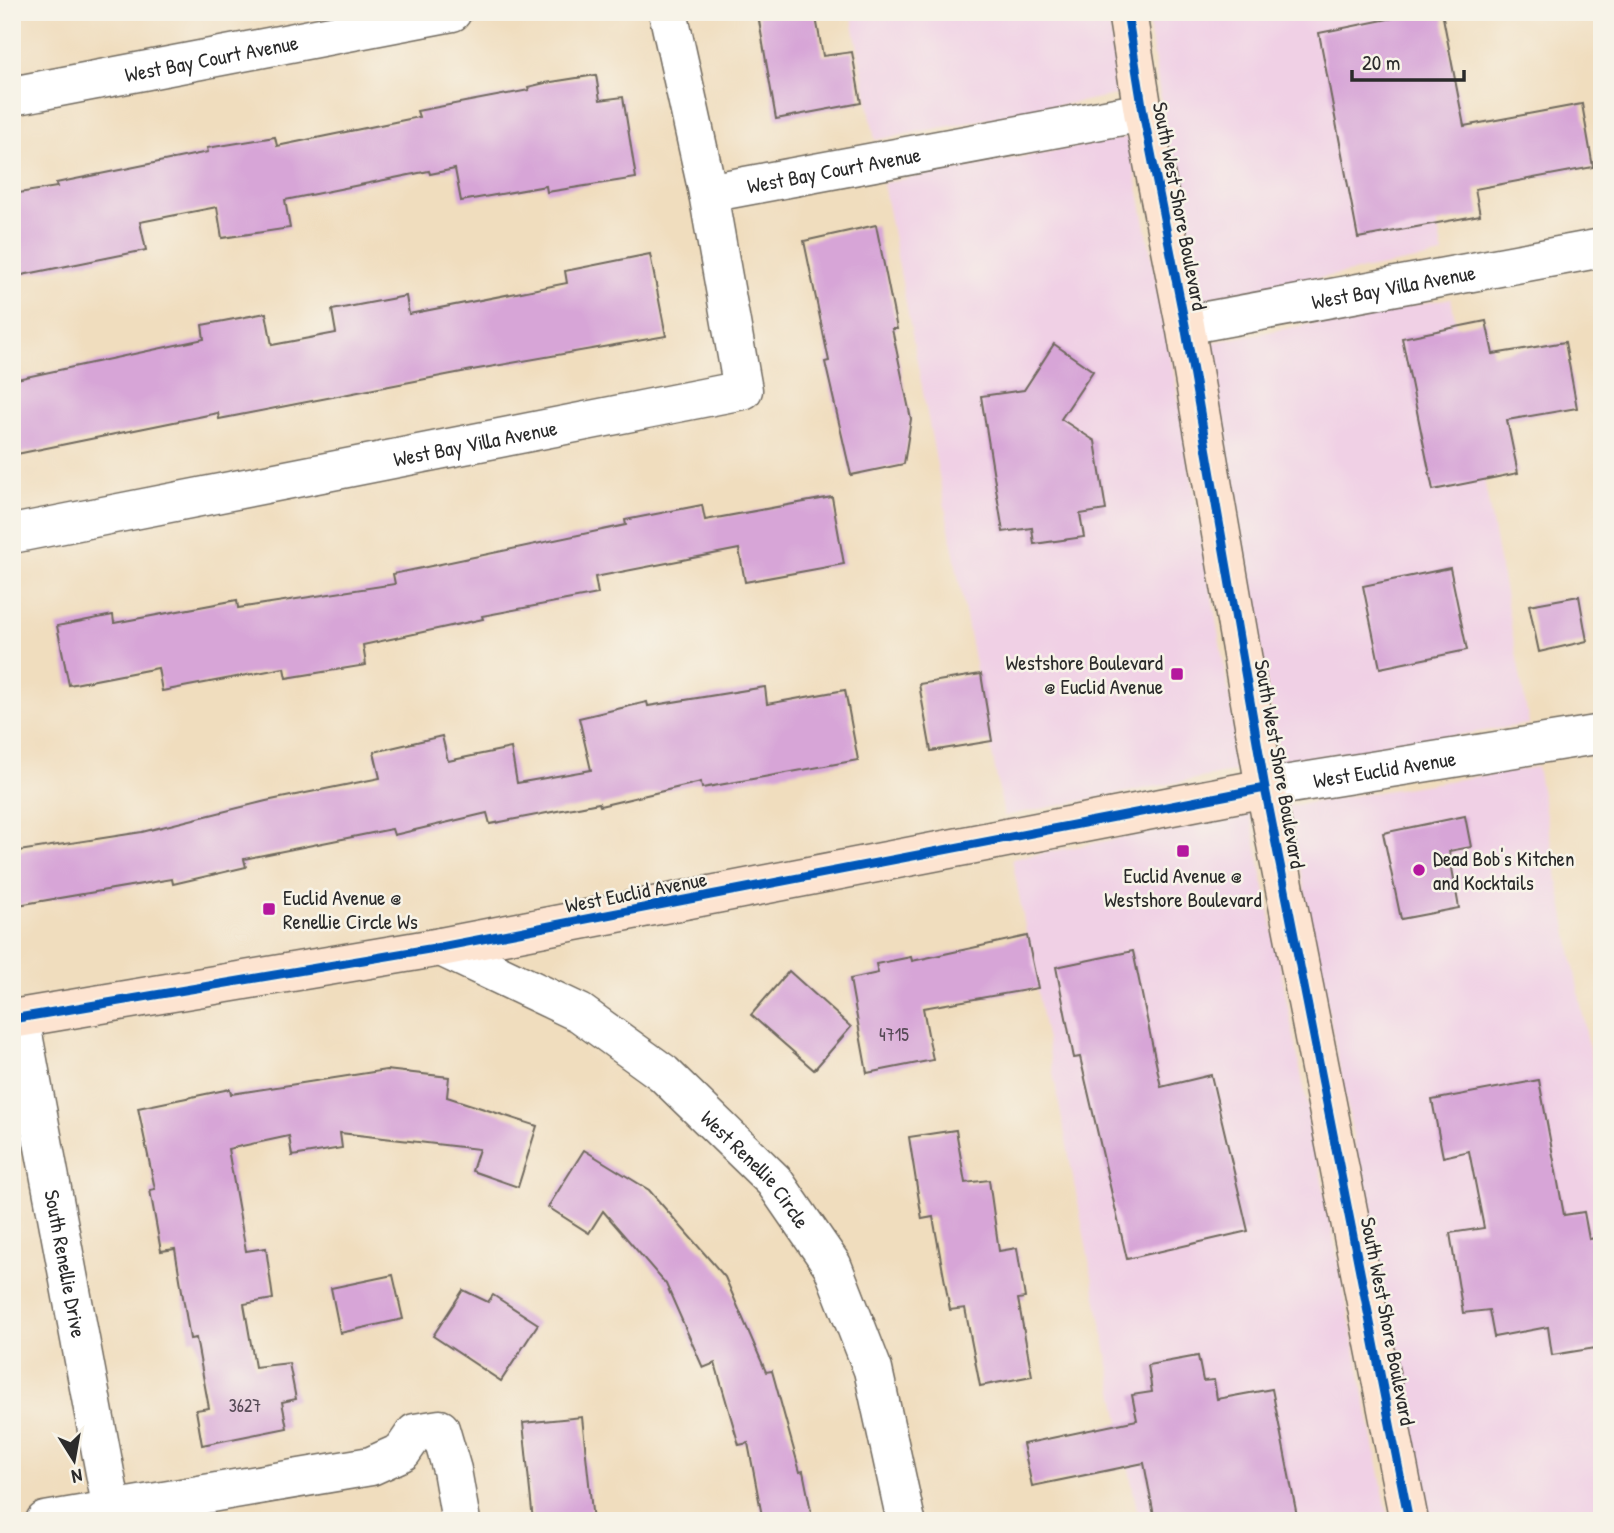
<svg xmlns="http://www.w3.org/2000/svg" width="1614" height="1533" viewBox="0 0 1614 1533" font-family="'Patrick Hand',sans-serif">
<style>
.built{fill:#f0d0e5}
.building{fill:#d7a5d7}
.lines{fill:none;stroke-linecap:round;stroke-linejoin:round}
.street-casing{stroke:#70695e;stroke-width:41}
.secondary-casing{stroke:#70695e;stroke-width:41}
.street{stroke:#fff;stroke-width:38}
.secondary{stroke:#fde4d1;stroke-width:38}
.cycleway-casing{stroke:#f7f3e8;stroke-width:13}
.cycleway{stroke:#0057b8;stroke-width:9}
.poi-dot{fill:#b5179e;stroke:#f7f3e8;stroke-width:2.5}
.labels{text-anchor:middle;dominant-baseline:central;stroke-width:5;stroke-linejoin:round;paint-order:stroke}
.number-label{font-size:18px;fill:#564a56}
.street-label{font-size:21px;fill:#2b2b2b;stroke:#f7f3e8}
.poi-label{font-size:21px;fill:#2b2b2b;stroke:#f7f3e8;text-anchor:start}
</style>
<rect width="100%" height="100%" fill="#f7f3e8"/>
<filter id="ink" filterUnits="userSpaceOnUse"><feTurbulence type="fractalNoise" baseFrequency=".0143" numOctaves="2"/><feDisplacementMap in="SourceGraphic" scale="14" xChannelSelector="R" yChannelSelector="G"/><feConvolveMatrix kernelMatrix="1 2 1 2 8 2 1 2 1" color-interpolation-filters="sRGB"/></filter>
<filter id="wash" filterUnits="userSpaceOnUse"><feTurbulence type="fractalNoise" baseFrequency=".00686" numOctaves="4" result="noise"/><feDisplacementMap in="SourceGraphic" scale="28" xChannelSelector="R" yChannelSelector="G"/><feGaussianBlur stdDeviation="1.57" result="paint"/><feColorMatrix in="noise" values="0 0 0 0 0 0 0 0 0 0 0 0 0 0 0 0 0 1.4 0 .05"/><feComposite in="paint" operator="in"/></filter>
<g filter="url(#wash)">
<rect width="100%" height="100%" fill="#f0ddbe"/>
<!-- built -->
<g class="built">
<path d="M851,12H1108L1121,94L875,140Z"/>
<path d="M1147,12H1399L1443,255L1200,300L1162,109Z"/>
<path d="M1128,137L1166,329L1242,770L1004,816L883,183Z"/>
<path d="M1451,298L1529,724L1281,763L1208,343Z"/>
<path d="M1537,767L1602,1118V1521H1429L1288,806Z"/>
<path d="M1250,813L1389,1521H1139L1012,859Z"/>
</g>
<g id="blocks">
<!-- building -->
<g class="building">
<path d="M774,12H815L823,56L852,52L861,103L776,119L758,15Z"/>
<path d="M1423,12H1442L1464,126L1582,104L1593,167L1475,189L1480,215L1358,238L1319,33Z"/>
<path d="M596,75L600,100L623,97L636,178L547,192L546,186L461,201L455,169L430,174L429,171L285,200L290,228L222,238L217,207L140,222L146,250L12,277V194L57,187L56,183L208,152L207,148L275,137L277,146L419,117L417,111L529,90L528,87L545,83Z"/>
<path d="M876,225L897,329H892L911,419L904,464L851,475L825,362L829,361L804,241Z"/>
<path d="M650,254L666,336L472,370L219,419L218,413L12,455V380L204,339L202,325L266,313L272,345L336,333L332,310L406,296L409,314L567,283L565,271Z"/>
<path d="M1486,321L1493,354L1565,342L1577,408L1507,420L1518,473L1433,490L1402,338Z"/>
<path d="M1054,344L1093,371L1061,419L1095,441L1106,510L1080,514L1084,537L1034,544L1032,528L1003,532L981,396L1024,390Z"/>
<path d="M832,497L844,564L745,582L739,549L595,577L598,594L482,616L483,619L363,645L366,665L286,678L284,668L162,691L158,668L69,685L57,626L113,615L114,623L237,600L238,608L395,584L393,574L626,525L625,520L702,505L705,520Z"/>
<path d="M1450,568L1467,650L1380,668L1363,586Z"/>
<path d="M1579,596L1587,641L1539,652L1529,605Z"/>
<path d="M981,674L992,741L931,751L919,684Z"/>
<path d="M765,687L767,704L845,690L858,760L702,788L701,782L600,806L599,803L490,824L487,813L394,835L392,829L244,859L246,867L173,884L172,879L12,906V852L142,832L266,801L380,778L374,752L442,736L448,761L511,748L517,783L591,770L579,718L647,702L648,706Z"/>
<path d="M1465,816L1471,847L1449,851L1459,908L1401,919L1383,833Z"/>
<path d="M1027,936L1038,988L923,1008L933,1060L867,1073L850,979L878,973L876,964L911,957L912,961Z"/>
<path d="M1133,951L1161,1087L1211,1075L1248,1231L1127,1259L1080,1057L1074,1058L1056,967Z"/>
<path d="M789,971L851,1027L814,1070L751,1015Z"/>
<path d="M386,1070L449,1077L447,1097L537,1126L518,1187L472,1171L479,1149L340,1133L342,1148L292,1156L289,1136L228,1149L246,1251L266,1248L273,1299L244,1304L255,1367L289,1363L296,1399L282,1402L287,1428L202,1445L196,1410L209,1408L196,1338L190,1339L175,1249L161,1251L150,1190L155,1189L138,1108L230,1089L231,1094Z"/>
<path d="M1539,1080L1564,1215L1584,1212L1589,1239L1602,1237V1347L1552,1355L1548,1327L1494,1337L1489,1310L1463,1313L1450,1233L1484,1228L1469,1151L1443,1157L1432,1100Z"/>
<path d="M956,1130L965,1183L989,1180L999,1251L1017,1248L1025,1298L1018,1299L1032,1376L980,1386L965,1308L950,1310L933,1217L922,1219L909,1137Z"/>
<path d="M584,1150L649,1190L725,1277L766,1372L772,1371L800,1472L803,1471L813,1521H763L748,1443L739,1445L715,1363L703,1368L666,1284L603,1211L589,1233L548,1207Z"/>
<path d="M393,1275L403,1319L340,1333L331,1288Z"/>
<path d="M463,1290L488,1302L493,1295L538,1324L501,1381L433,1336Z"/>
<path d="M1198,1356L1203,1381L1214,1380L1217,1399L1272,1389L1298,1521H1155L1144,1463L1032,1486L1023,1444L1137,1420L1132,1395L1152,1392L1148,1365Z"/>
<path d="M582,1417L593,1521H533L523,1423Z"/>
</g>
</g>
</g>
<g filter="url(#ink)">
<use href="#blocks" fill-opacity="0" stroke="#70695e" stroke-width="2"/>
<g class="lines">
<defs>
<g id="street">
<path id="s1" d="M12,96L452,12"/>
<path id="s2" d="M708,193L1143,112"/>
<path id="s3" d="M1185,325L1602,248"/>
<path id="s4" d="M12,534L743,390L708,193L668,12"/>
<path id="s5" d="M1265,788L1602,734"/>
<path id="s6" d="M441,947L580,1013L663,1073L774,1181L832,1265L873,1370L906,1521"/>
<path id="s7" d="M20,1018L114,1521"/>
<path d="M45,1521L371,1466L402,1452L415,1433L440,1429L452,1470L461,1521"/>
</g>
<g id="secondary">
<path d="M1127,12L1143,112L1185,325L1265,788L1409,1521"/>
<path d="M12,1019L441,947L1265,788"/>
</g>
</defs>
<!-- street casing -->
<use href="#street" class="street-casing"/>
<!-- secondary casing -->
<use href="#secondary" class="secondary-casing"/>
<!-- street -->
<use href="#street" class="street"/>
<!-- secondary -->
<use href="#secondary" class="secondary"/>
<defs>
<g id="cycleway">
<path d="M1127,12L1143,112L1185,325L1265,788L1409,1521"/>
<path d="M12,1019L441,947L1265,788"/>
</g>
</defs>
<!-- cycleway casing -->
<use href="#cycleway" class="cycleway-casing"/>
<!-- cycleway -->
<use href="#cycleway" class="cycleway"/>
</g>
</g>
<!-- markers -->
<g class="poi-dot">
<rect x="1170" y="667" width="14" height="14" rx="3.5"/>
<rect x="1176" y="844" width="14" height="14" rx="3.5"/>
<circle cx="1419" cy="870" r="7"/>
<rect x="262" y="902" width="14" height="14" rx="3.5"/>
</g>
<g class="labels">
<!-- number labels -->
<g class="number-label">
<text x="894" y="1034">4715</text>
<text x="245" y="1405">3627</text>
</g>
<!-- street labels -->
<g class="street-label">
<text stroke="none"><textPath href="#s1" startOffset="203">West Bay Court Avenue</textPath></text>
<text stroke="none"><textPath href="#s2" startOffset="128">West Bay Court Avenue</textPath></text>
<text transform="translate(1180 206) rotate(79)">South West Shore Boulevard</text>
<text stroke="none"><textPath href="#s3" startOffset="212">West Bay Villa Avenue</textPath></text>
<text stroke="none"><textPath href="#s4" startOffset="472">West Bay Villa Avenue</textPath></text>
<text transform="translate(1280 764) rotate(80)">South West Shore Boulevard</text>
<text stroke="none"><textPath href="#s5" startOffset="121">West Euclid Avenue</textPath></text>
<text transform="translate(636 892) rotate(-11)">West Euclid Avenue</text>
<text stroke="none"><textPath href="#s6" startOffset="390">West Renellie Circle</textPath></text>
<text stroke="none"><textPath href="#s7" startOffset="250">South Renellie Drive</textPath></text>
<text transform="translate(1388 1321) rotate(79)">South West Shore Boulevard</text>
</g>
<!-- poi labels -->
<g class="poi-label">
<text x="1163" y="662" text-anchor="end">Westshore Boulevard<tspan x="1163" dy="24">@ Euclid Avenue</tspan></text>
<text x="1433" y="858">Dead Bob's Kitchen<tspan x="1433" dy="24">and Kocktails</tspan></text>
<text x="1183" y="875" text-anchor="middle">Euclid Avenue @<tspan x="1183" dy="24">Westshore Boulevard</tspan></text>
<text x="283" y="897">Euclid Avenue @<tspan x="283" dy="24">Renellie Circle Ws</tspan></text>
</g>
</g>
<!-- margin -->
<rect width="1614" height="1533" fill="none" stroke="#f7f3e8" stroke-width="42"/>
<!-- north arrow -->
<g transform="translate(74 1460) rotate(169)" stroke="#f7f3e8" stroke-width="5" paint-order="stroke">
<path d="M0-5L12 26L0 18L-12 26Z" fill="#2b2b2b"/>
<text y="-10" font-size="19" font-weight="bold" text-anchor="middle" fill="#2b2b2b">N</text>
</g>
<!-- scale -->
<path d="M1352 70v10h112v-10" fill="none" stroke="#2b2b2b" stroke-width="3.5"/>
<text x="1362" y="70" font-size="21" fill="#2b2b2b" stroke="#f7f3e8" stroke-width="5" paint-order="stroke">20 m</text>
</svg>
